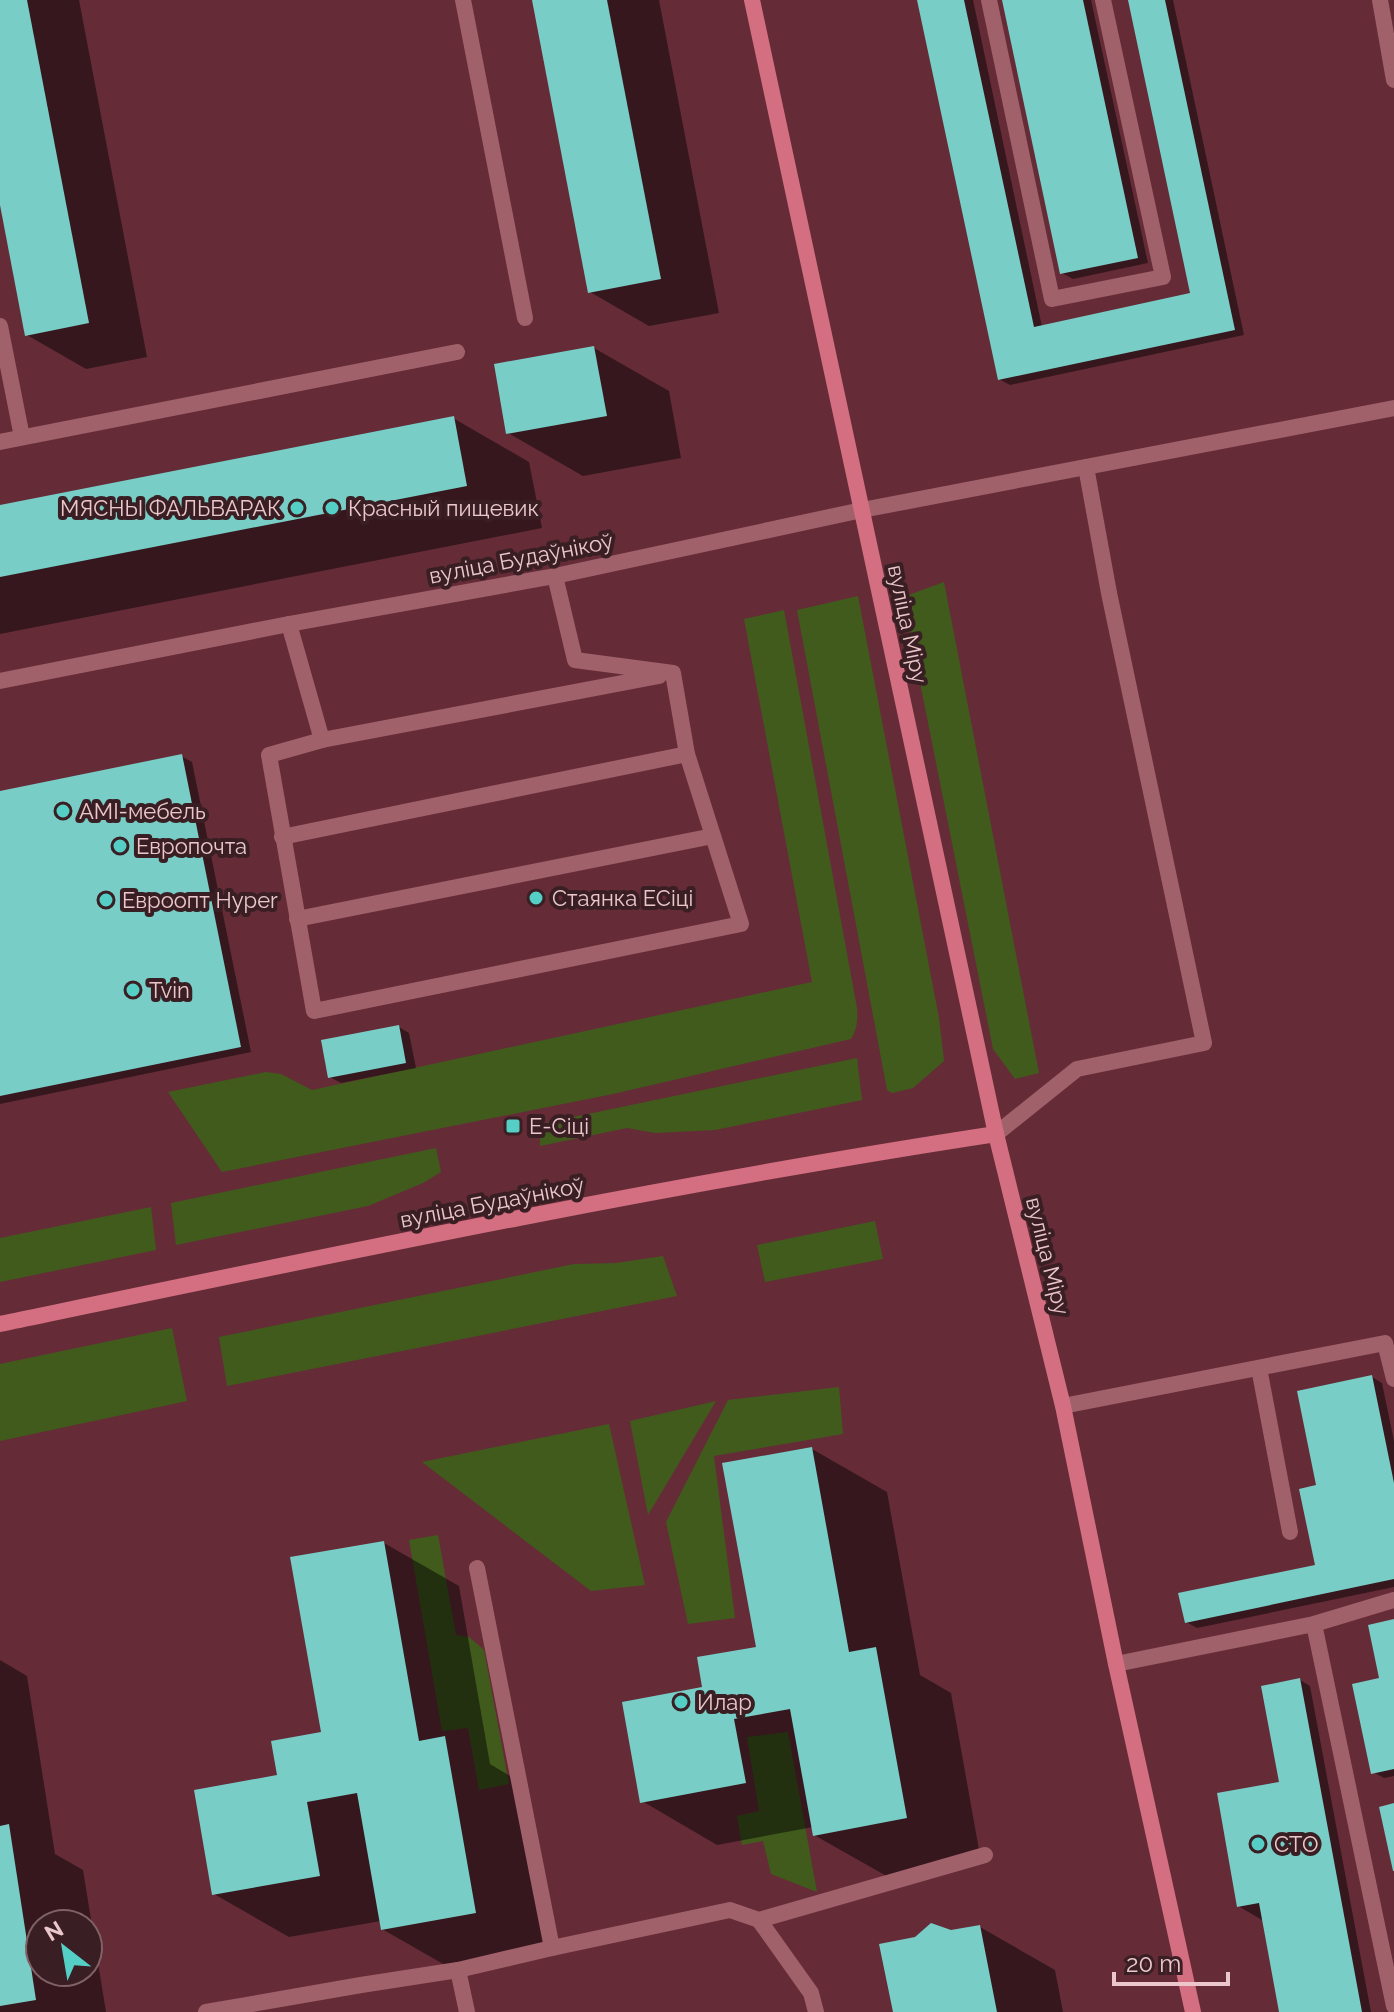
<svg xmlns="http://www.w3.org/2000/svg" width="1394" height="2012" viewBox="0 0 1394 2012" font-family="Raleway,sans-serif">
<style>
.green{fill:#415b1d}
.shadow{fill:#0007;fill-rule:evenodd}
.building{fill:#78cdc6}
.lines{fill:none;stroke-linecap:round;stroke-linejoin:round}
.lane{stroke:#a0616b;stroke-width:16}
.street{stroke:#a0616b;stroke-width:16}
.secondary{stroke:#d46f82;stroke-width:16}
.poi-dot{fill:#55cec6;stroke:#391f23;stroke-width:3}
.labels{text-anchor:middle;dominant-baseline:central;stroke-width:8;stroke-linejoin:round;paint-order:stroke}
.poi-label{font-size:22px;fill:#ebc7cb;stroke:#391f23;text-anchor:start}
.street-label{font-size:22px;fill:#ebc7cb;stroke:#391f23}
</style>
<rect width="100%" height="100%" fill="#652c37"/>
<!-- green -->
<g class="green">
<path d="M944,582L1039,1073L1015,1079L993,1049L903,597Z"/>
<path d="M858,596L939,1018L944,1061L913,1088L892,1093L887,1090L797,610Z"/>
<path d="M784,610L857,1008C858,1020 857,1029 851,1039L613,1094L222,1172L168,1092L266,1072L281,1074L312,1090L812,982L744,619Z"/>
<path d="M857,1058L862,1100L715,1130L655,1133L627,1128L540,1146V1124Z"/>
<path d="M436,1148L441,1172L423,1183L368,1206L176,1245L171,1203Z"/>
<path d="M151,1207L156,1250L0,1282V1238Z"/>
<path d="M875,1221L883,1259L765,1282L757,1245Z"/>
<path d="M663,1256L677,1296L227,1386L219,1337L574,1264L616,1263Z"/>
<path d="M172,1328L187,1401L0,1441V1364Z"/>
<path d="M839,1387L843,1434L714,1456L735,1618L688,1624L666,1522L728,1400Z"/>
<path d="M716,1401L648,1515L630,1421Z"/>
<path d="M609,1424L645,1585L591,1591L422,1462Z"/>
<path d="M438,1535L456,1635L469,1637L484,1650L509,1784L479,1790L468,1728L442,1731L409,1540Z"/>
<path d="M788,1732L817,1892L771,1874L763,1841L742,1845L737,1816L759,1811L747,1737Z"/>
</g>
<!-- shadow -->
<g class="shadow">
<path d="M0,0H79L147,357L86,369L27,335L0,195Z"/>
<path d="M534,0H659L719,313L649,326L590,292Z"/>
<path d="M919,0H973L1042,327L1193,295L1130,0H1173L1244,335L1010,385L999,379Z"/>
<path d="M1004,0H1091L1148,263L1073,279L1062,273Z"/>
<path d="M594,348L669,391L681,458L583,476L508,433Z"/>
<path d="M453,418L529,462L542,528L0,634V507Z"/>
<path d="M181,756L192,762L251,1052L0,1104V793Z"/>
<path d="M399,1027L409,1033L416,1068L341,1083L330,1077Z"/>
<path d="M1372,1377L1382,1383L1394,1441V1587L1197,1628L1186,1622L1317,1566L1319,1487Z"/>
<path d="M812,1449L887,1492L920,1675L951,1693L981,1861L890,1878L814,1835L813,1827L717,1845L642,1801L705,1689L758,1648Z"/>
<path d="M384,1543L459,1586L490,1764L520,1782L551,1956L457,1972L382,1929L381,1921L289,1937L214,1894L279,1776L323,1734Z"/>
<path d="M1394,1621V1776L1384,1778L1373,1772L1382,1679Z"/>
<path d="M0,1660L27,1676L55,1854L83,1870L106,2012H0ZM40,1924H88V1972H40Z"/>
<path d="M1300,1680L1310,1686L1371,2012H1281L1264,1921L1238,1906L1281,1784Z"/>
<path d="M980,1927L1055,1970L1063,2012H895L951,1932Z"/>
</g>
<!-- building -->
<g class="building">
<path d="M0,0H27L89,323L25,336L0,205Z"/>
<path d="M532,0H607L661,279L588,293Z"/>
<path d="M917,0H964L1034,327L1190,293L1128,0H1165L1235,330L998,380Z"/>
<path d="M1002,0H1083L1138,258L1060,274Z"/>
<path d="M594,346L607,416L506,434L494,364Z"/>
<path d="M454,416L467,486L0,577V505Z"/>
<path d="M182,754L241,1047L0,1096V791Z"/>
<path d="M399,1025L406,1063L328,1078L321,1040Z"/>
<path d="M1372,1375L1394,1483V1579L1185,1623L1178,1593L1315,1565L1299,1489L1316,1485L1297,1391Z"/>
<path d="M812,1447L849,1652L876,1647L907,1818L813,1836L790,1709L734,1719L746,1783L640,1803L622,1702L702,1687L697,1657L756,1647L722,1463Z"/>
<path d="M384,1541L419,1741L445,1736L476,1913L381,1930L357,1793L307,1802L320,1876L212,1895L194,1790L277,1775L271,1741L321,1732L290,1557Z"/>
<path d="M1394,1619V1769L1371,1774L1352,1684L1379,1678L1368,1625Z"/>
<path d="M1300,1678L1362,2012H1279L1259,1903L1237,1907L1217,1793L1279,1782L1261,1686Z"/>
<path d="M1394,1803V1871H1393L1379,1807Z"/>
<path d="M9,1824L36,2000L0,2006V1826Z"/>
<path d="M931,1923L951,1930L980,1925L997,2012H893L879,1944L915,1937Z"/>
</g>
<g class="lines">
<!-- lane -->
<g class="lane">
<path d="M463,0L525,318"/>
<path d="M989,0L1052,299L1163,277L1103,0"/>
<path d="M1380,0L1394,80"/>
<path d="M0,326L22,437"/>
<path d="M0,442L457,352"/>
<path d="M862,510L1394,408"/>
<path d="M289,624L322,740L269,755L314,1011L741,924L687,754L673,673L575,660L555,576"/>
<path d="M322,740L659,676"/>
<path d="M282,837L687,754"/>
<path d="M297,919L713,836"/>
<path d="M996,1134L1077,1069L1204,1043L1109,593L1086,467"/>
<path d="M1259,1368L1290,1532"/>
<path d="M1063,1406L1385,1343L1394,1379"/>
<path d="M477,1568L552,1948"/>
<path d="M1314,1624L1394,2006"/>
<path d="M1116,1664L1314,1624L1394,1600"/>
<path d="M759,1920L811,1993L816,2012"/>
<path d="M458,1970L467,2012"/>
<path d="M206,2012L361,1985L458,1970L552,1948L730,1910L759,1920L985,1855"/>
</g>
<!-- street -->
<path class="street" d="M0,681L289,624L555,576L862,510"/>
<!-- secondary -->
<g class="secondary">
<path d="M752,0L996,1134L1063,1406L1116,1664L1193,2012"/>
<path d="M0,1324C331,1255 662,1185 996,1134"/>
</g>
</g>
<!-- markers -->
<g class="poi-dot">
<circle cx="297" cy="508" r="8"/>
<circle cx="332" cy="508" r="8"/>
<circle cx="63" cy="811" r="8"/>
<circle cx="120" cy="846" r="8"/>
<circle cx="536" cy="898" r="8"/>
<circle cx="106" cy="900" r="8"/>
<circle cx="133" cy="990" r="8"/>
<rect x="505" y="1118" width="16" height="16" rx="4"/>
<circle cx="681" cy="1702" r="8"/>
<circle cx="1258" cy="1844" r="8"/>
</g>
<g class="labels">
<!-- poi labels -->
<g class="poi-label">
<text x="281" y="508" text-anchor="end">МЯСНЫ ФАЛЬВАРАК</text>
<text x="348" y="508">Красный пищевик</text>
<text x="79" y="811">AMI-мебель</text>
<text x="136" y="846">Европочта</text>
<text x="552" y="898">Стаянка ЕСіці</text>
<text x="122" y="900">Евроопт Hyper</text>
<text x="149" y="990">Tvin</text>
<text x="529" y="1126">Е-Сіці</text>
<text x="697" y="1702">Илар</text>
<text x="1274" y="1844">СТО</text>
</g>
<!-- street labels -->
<g class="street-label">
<text transform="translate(521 558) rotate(-11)">вуліца Будаўнікоў</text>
<text transform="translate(908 624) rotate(78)">вуліца Міру</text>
<text transform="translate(492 1202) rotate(-11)">вуліца Будаўнікоў</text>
<text transform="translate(1048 1256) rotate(76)">вуліца Міру</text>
</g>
</g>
<!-- north arrow -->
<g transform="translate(64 1948) rotate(329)"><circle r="38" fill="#391f23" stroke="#806266" stroke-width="2"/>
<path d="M0-6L14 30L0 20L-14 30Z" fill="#55cec6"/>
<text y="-12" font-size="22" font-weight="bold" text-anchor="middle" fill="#ebc7cb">N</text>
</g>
<!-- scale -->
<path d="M1114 1972v12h114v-12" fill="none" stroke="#ebc7cb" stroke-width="4"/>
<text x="1126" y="1972" font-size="24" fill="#ebc7cb" stroke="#391f23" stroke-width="6" paint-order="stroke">20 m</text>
</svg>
